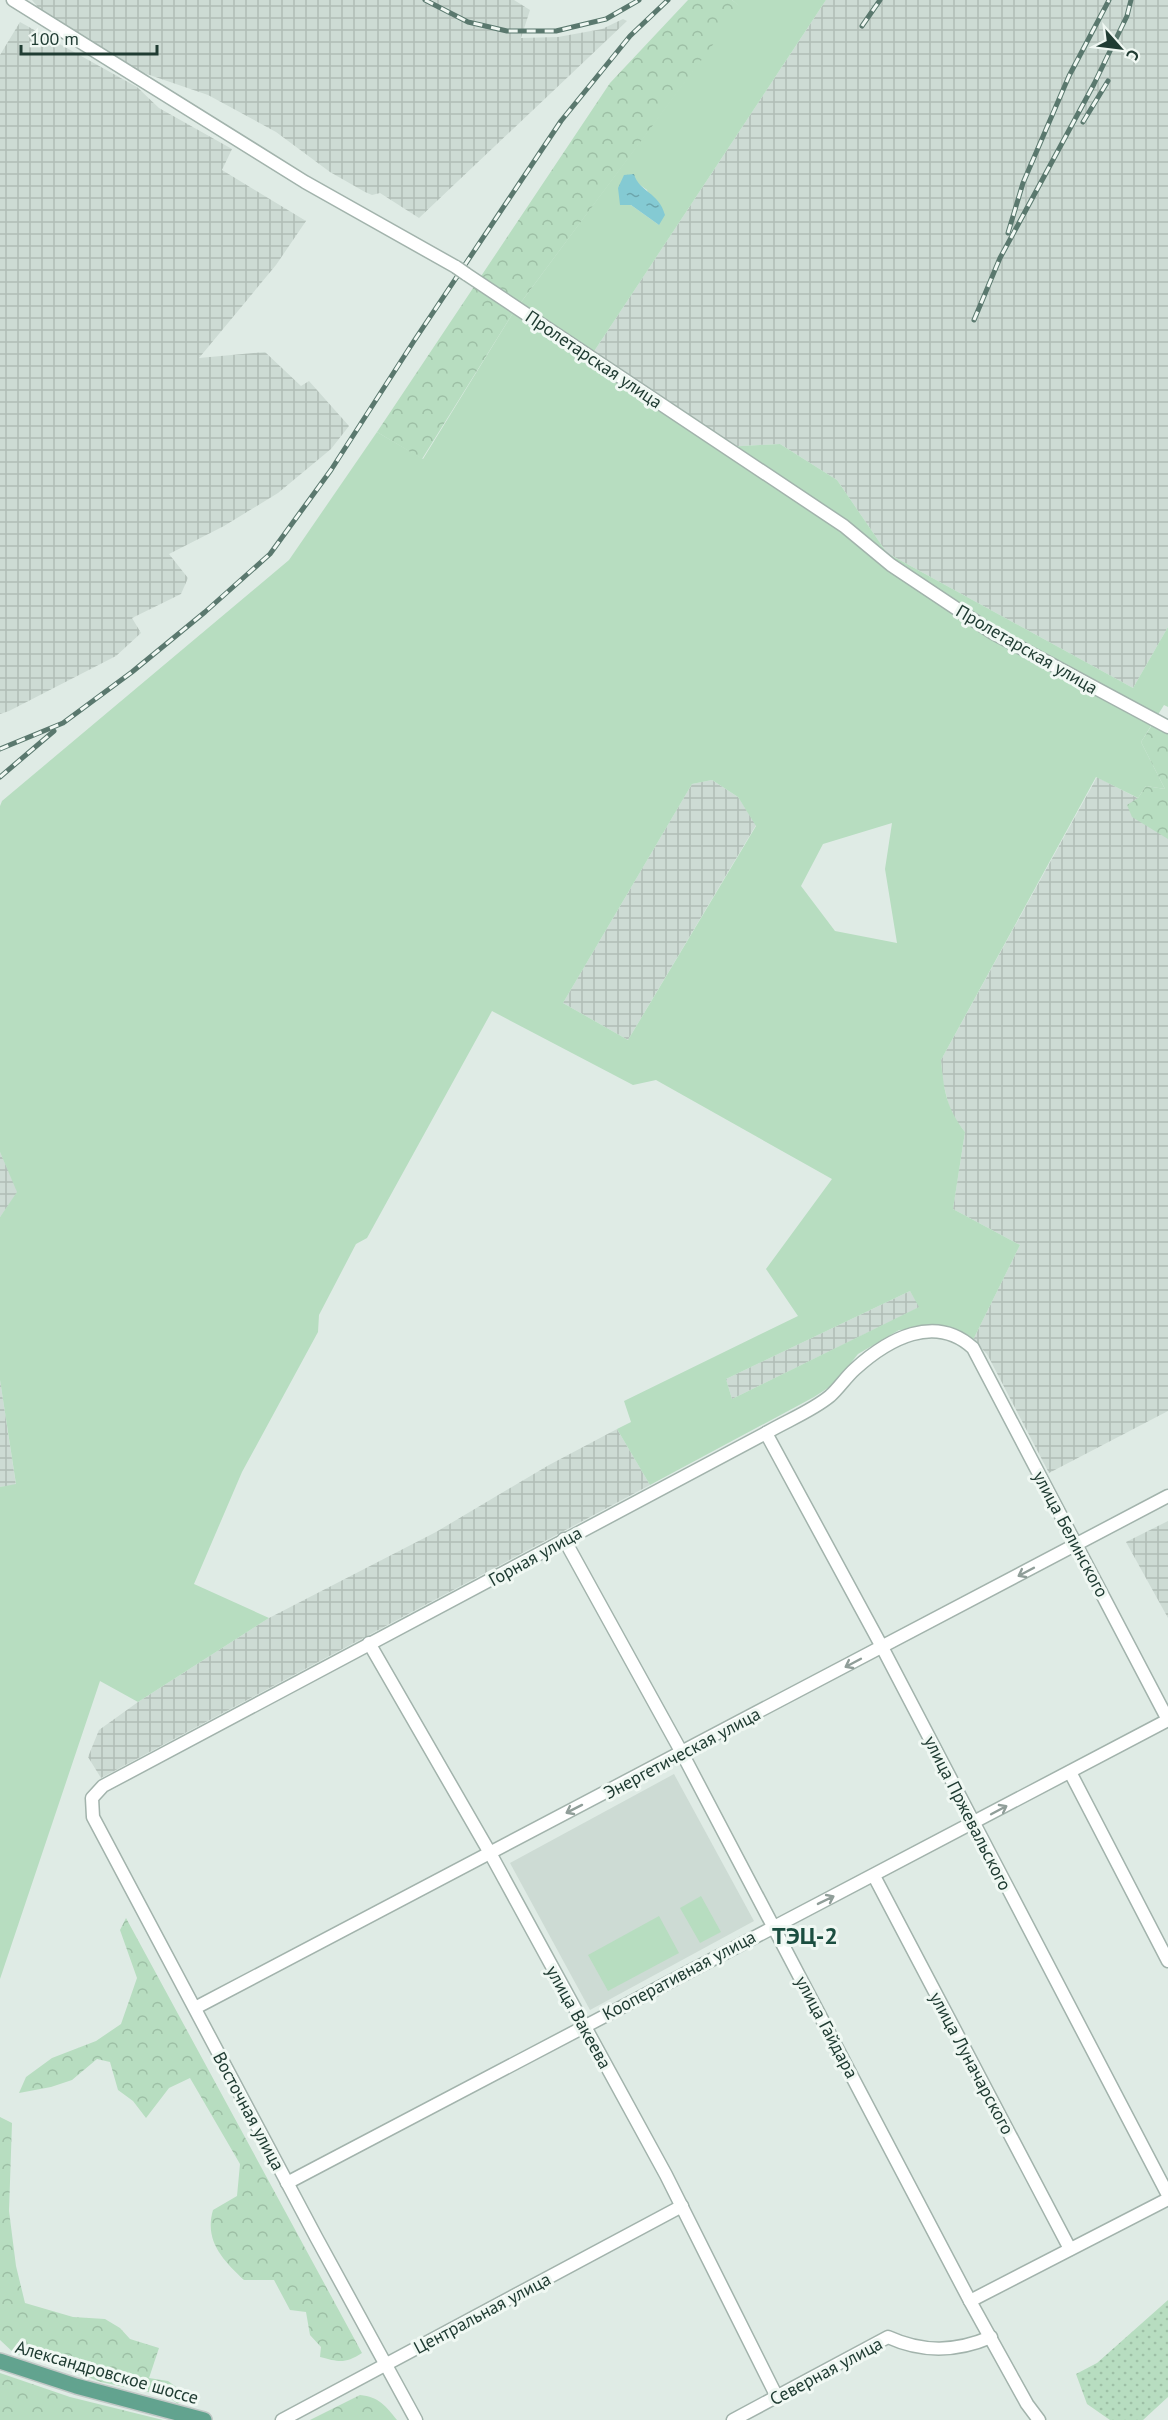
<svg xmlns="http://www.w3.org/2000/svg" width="1168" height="2420" viewBox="0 0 1168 2420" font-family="'PT Sans',sans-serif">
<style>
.built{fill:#cddbd4}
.industrial{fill:url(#industrial-grid)}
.grass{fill:#b7ddc0;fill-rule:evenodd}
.forest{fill:url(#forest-crowns)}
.park{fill:url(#park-dots)}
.water{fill:url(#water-ripples)}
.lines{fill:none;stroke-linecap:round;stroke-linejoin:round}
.minor-casing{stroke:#a2b3ac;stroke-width:15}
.major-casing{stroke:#c1c8c6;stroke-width:18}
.minor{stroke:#fff;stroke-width:12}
.major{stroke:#62a38f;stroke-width:15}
.rail-casing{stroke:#5a786e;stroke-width:5}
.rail{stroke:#f0f8f3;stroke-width:3;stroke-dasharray:9;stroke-linecap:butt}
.minor-bridge-casing{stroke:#a2b3ac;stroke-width:15;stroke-linecap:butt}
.minor-bridge{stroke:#fff;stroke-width:12}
.oneway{stroke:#909e99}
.labels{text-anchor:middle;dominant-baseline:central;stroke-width:6;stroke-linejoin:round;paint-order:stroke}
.street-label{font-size:18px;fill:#203c33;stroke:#f0f8f3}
.district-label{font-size:24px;font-weight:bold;fill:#1b4e40;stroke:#f0f8f3}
</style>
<defs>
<pattern id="industrial-grid" width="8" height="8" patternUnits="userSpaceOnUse" patternTransform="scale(1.5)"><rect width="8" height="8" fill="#cddbd4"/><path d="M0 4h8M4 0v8" fill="none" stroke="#b0bdb6"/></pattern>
<pattern id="forest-crowns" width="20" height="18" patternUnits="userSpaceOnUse" patternTransform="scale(1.5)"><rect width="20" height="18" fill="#b7ddc0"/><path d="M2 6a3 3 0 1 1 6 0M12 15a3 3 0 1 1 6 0" fill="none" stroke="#9dbfa5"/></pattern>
<pattern id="park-dots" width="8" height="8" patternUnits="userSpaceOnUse" patternTransform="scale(1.5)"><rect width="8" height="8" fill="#b7ddc0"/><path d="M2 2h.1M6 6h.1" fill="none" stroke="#9dbfa5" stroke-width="1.8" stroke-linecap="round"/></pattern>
<pattern id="water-ripples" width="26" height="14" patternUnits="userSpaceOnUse" patternTransform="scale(1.5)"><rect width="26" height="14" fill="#84cad3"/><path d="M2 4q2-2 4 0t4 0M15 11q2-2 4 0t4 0" fill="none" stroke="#6ca5ac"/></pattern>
</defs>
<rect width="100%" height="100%" fill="#dfebe5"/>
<!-- built -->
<path class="built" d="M674,1774L754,1921L590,2010L510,1863Z"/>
<!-- industrial -->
<g class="industrial">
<path d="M32,0H514L530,10L521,38L558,37L602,29L623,19L627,21L419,218L380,193L372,195L365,192L330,172L276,132L208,95L135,70L45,16Z"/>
<path d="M826,0H1168V627L1133,688L887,553L837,480L780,444L725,447L589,359Z"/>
<path d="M20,22L137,87L159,108L232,149L222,170L306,221L276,265L199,358L265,352L301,386L309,381L349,426L331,449L278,493L224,526L169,554L188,578L181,594L132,618L141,633L116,656L9,711L0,714V55Z"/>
<path d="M1097,777L1168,814V1411L1049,1473L987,1354L973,1340L1020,1245L953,1209L965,1132L951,1114L943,1082L941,1060Z"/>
<path d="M712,780L738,797L756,825L628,1040L563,1003L692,784Z"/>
<path d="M0,1152L18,1192L0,1217Z"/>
<path d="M910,1291L920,1307L732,1399L726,1379Z"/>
<path d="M0,1380L16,1485L0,1487Z"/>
<path d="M617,1429L650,1485L101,1778L88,1757L99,1730L138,1702L269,1618L436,1532L549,1465Z"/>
<path d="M1168,1521V1618L1126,1542Z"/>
</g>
<!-- grass -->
<g class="grass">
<path d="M732,0H826L589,359L725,447L780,444L837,480L887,553L1133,688L1168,627V707L1164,705L1141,742L1165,789L1146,786L1138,798L1096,777L941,1060C944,1091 946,1107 965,1132L953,1209L1020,1245L973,1340L948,1328L899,1330L858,1354L834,1384L814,1397L650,1485L617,1429L631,1422L624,1401L798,1316L766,1269L832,1179L656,1080L633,1085L492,1011L367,1238L356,1244L319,1315L318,1332L242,1472L194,1584L269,1618L138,1702L100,1681L0,1979V1487L16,1484L0,1380V1217L17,1192L0,1152V806L2,801L289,560L377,432L423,459L513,313L740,7ZM636,182L647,190L659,225L631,205ZM712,780L738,797L756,826L628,1040L563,1003L692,784ZM892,823L885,869L897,943L835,931L801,886L823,844ZM910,1291L919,1307L732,1399L726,1379Z"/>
<path d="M701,1896L721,1932L700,1943L680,1908Z"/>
<path d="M659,1916L679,1953L608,1991L588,1955Z"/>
</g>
<!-- forest -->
<g class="forest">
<path d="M688,0H732L741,7L513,313L422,459L377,432L610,83Z"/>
<path d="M1152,725L1168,733V839L1132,817L1127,805L1138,798L1146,786L1165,789L1141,742Z"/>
<path d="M126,1918L362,2353C345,2364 339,2362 320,2357L321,2347L310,2335L306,2312L290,2310L274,2280H244C223,2260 204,2241 213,2210L237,2196L240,2164L190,2078L169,2088L146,2118L133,2101L118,2090L110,2062L97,2059L72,2080L51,2087L19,2093L26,2077L52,2058L96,2041L121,2024L137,1978L120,1930Z"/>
<path d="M0,2117L12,2123L9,2211L16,2266L25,2303L73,2317L105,2319L120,2328L130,2339L159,2348L149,2378L168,2381L183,2392L178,2404L167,2396L101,2382L53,2364L15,2354L0,2340Z"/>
<path d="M0,2373L70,2397L163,2420H0Z"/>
<path d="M360,2395C379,2397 386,2406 397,2420H310Z"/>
</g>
<!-- park -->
<path class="park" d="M1168,2300V2397L1143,2420H1110L1087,2404L1076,2374L1097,2363Z"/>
<!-- water -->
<path class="water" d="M634,174C639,192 659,192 665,215L659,225L631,205H620L618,188L624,175Z"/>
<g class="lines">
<defs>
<g id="minor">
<path d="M13,0L305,182L456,267"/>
<path d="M466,274L844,526L891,565L993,633L1168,727"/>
<path d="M766,1433L882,1647L1168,2195"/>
<path d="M564,1539L682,1753L970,2301L1027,2404L1039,2420"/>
<path d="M369,1643L490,1853L666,2175L777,2397"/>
<path d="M1070,1772L1168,1961"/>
<path d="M874,1876L1070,2249"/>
<path d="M195,2008L1168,1496"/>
<path d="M287,2183C580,2027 875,1876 1168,1720"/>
<path d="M970,2301L1168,2199"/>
<path d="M282,2420L682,2206"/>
<path d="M416,2420L316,2237L93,1817L92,1798L103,1786L766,1433C786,1421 812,1411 830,1396C839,1388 846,1377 855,1369C888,1339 935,1313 973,1348L1168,1720"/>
<path d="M733,2420L888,2337C923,2353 956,2352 991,2337"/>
</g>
<path id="major" d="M0,2361L76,2386L204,2420"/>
</defs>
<!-- minor casing -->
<use href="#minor" class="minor-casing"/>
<!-- major casing -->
<use href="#major" class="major-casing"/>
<!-- minor -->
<use href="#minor" class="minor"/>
<!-- major -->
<use href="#major" class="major"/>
<defs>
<g id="rail">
<path d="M425,0L468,22L507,31H556L606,19L639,0"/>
<path d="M862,26L880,0"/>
<path d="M1083,122L1108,81"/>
<path d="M1008,233L1023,183L1069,76L1109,0"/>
<path d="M974,320L1000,258L1094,84L1127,16L1131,0"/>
<path d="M0,749L63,723L132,672L205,612L270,554L331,470L414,341L561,121L630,36L668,0"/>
<path d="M0,777L54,731"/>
</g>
</defs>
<!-- rail casing -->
<use href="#rail" class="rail-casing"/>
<!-- rail -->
<use href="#rail" class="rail"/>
<defs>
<path id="minor-bridge" d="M456,267L466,274"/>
</defs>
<!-- minor-bridge casing -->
<use href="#minor-bridge" class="minor-bridge-casing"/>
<!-- minor-bridge -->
<use href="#minor-bridge" class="minor-bridge"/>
</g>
<!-- one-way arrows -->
<defs><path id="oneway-shaft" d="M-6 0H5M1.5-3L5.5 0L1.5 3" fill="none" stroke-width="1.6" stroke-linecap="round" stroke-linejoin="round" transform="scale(1.5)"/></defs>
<g class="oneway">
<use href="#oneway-shaft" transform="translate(1026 1572) rotate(152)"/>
<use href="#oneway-shaft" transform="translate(853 1663) rotate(152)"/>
<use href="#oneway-shaft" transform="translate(574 1809) rotate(153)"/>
<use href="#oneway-shaft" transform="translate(999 1810) rotate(-28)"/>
<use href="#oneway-shaft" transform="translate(826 1900) rotate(-26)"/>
</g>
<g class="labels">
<!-- street labels -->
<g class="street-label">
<text transform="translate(594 359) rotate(34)">Пролетарская улица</text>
<text transform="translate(1027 649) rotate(30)">Пролетарская улица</text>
<text transform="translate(1071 1534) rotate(62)">улица Белинского</text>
<text transform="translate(535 1556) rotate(-29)">Горная улица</text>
<text transform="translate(682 1753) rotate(-28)">Энергетическая улица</text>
<text transform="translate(968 1813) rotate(63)">улица Пржевальского</text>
<text transform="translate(679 1975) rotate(-28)">Кооперативная улица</text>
<text transform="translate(579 2017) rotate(61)">улица Вакеева</text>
<text transform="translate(827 2027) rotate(62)">улица Гайдара</text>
<text transform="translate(972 2063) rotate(62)">улица Луначарского</text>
<text transform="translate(249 2111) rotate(62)">Восточная улица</text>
<text transform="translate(482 2313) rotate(-28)">Центральная улица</text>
<text transform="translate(826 2371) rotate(-28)">Северная улица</text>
<text transform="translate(107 2372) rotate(16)">Александровское шоссе</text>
</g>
<!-- district labels -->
<g class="district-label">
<text x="805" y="1935">ТЭЦ-2</text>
</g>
</g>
<!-- north arrow -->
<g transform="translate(1120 48) rotate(118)" stroke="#f0f8f3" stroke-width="4.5" paint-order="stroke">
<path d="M0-4.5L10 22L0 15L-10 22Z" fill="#203c33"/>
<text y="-9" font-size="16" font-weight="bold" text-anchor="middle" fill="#203c33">С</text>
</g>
<!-- scale -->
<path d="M21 45v9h136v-9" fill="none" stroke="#203c33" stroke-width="3"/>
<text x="30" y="45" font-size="18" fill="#203c33" stroke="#f0f8f3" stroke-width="4.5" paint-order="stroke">100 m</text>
</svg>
